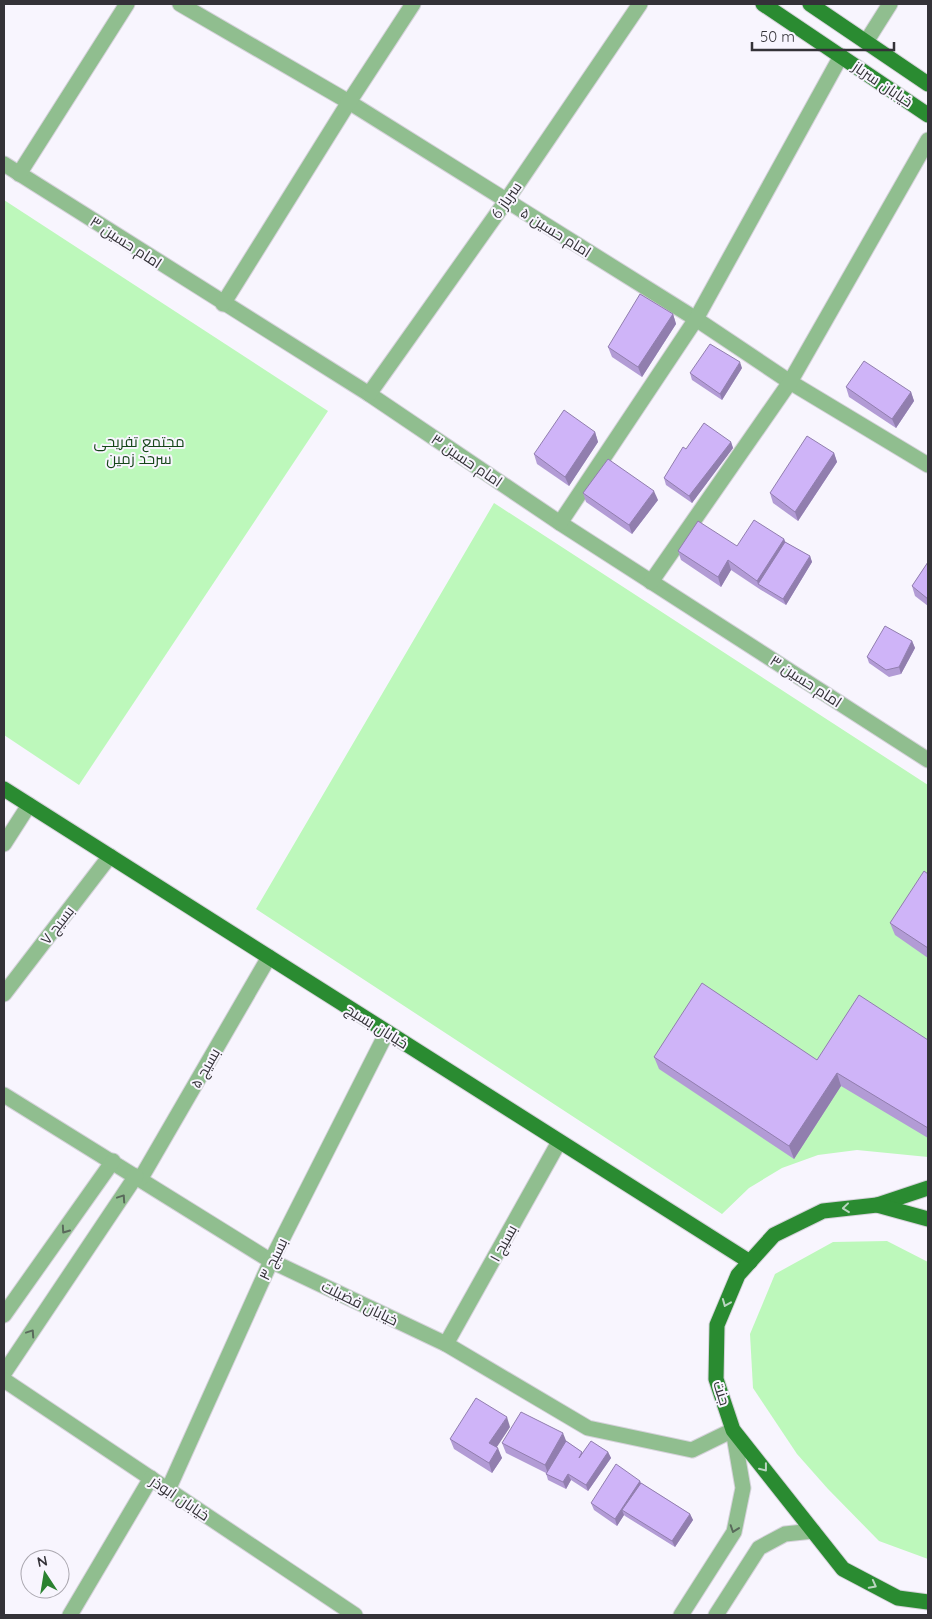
<svg xmlns="http://www.w3.org/2000/svg" width="932" height="1619" viewBox="0 0 932 1619" font-family="Quicksand,Cairo,sans-serif">
<style>
.green{fill:#bdf8bb}
.lines{fill:none;stroke-linecap:round;stroke-linejoin:round}
.minor-casing{stroke:#d5d2da;stroke-width:17}
.major-casing{stroke:#d5d2da;stroke-width:17}
.minor{stroke:#90be8f;stroke-width:15}
.major{stroke:#2a8b31;stroke-width:15}
.wall{fill:#b29bd5}
.shaded-wall{fill:#917eae}
.building{fill:#cfb4f8;stroke:#917eae}
.oneway{stroke:#596a5b}
.oneway2{stroke:#bad5c0}
.labels{text-anchor:middle;dominant-baseline:central;stroke-width:4;stroke-linejoin:round;paint-order:stroke}
.street-label{font-size:15px;fill:#343238;stroke:#f8f5fe}
.park-label{font-size:15px;fill:#154618;stroke:#f8f5fe}
</style>
<rect width="100%" height="100%" fill="#f8f5fe"/>
<!-- green -->
<g class="green">
<path d="M4,200L328,411L79,785L4,735Z"/>
<path d="M494,503L928,785V1157L857,1150L818,1155L782,1168L749,1188L722,1214L256,909Z"/>
<path d="M887,1241L928,1262V1559L879,1541L828,1489L797,1454L753,1388L750,1334L775,1274L833,1242Z"/>
</g>
<g class="lines">
<defs>
<g id="minor">
<path d="M180,4L349,102L696,319L790,382L928,465"/>
<path d="M866,42L890,4"/>
<path d="M4,164L369,394L560,523L928,760"/>
<path d="M19,174L127,4"/>
<path d="M223,304L349,102L413,4"/>
<path d="M369,394L506,201L640,4"/>
<path d="M560,523L696,319L841,56"/>
<path d="M651,582L790,382L928,140"/>
<path d="M4,844L29,805"/>
<path d="M4,994L110,856"/>
<path d="M4,1095L271,1261L446,1344L588,1428L692,1450L733,1430L743,1488L734,1532L681,1615"/>
<path d="M141,1178L269,957"/>
<path d="M4,1315L113,1161"/>
<path d="M446,1344L559,1142"/>
<path d="M4,1373L136,1176"/>
<path d="M4,1380L355,1615"/>
<path d="M168,1490L271,1261L387,1032"/>
<path d="M70,1615L151,1478"/>
<path d="M716,1615L759,1548L785,1534L813,1531"/>
</g>
<g id="major">
<path d="M763,4L928,115"/>
<path d="M810,4L928,84"/>
<path d="M4,789L750,1262"/>
<path d="M877,1205L928,1188"/>
<path d="M928,1219L877,1205L823,1211L774,1235L738,1275L717,1325L716,1379L733,1430L843,1569L898,1598L928,1602"/>
</g>
</defs>
<!-- minor casing -->
<use href="#minor" class="minor-casing"/>
<!-- major casing -->
<use href="#major" class="major-casing"/>
<!-- minor -->
<use href="#minor" class="minor"/>
<!-- major -->
<use href="#major" class="major"/>
</g>
<!-- wall -->
<g class="wall">
<path d="M673,314L676,324L642,377L612,357L608,347Z"/>
<path d="M742,368L722,400L692,380L690,373Z"/>
<path d="M846,387L911,392L914,401L896,428L849,397Z"/>
<path d="M595,432L598,442L569,486L537,464L534,454Z"/>
<path d="M731,442L733,448L692,503L666,485L664,478L686,449Z"/>
<path d="M834,453L837,462L798,521L773,503L770,493Z"/>
<path d="M583,493L658,500L632,534L586,502Z"/>
<path d="M784,539L785,542L810,556L812,562L786,605L761,590L731,570L721,587L681,560L678,551L737,546Z"/>
<path d="M928,562V606L915,596L912,586Z"/>
<path d="M912,641L915,648L901,674L889,677L869,663L867,657Z"/>
<path d="M928,874V958L895,935L890,923Z"/>
<path d="M928,1040V1138L841,1086L794,1159L659,1069L654,1057L817,1060Z"/>
<path d="M510,1427L496,1447L502,1458L492,1473L454,1449L450,1439Z"/>
<path d="M566,1441L582,1452V1453L608,1452L611,1458L588,1491L571,1480L566,1489L548,1480L546,1473L506,1453L502,1443Z"/>
<path d="M640,1481L641,1483L690,1514L693,1520L675,1547L625,1516L624,1515L617,1526L594,1510L591,1503Z"/>
</g>
<!-- shaded-wall -->
<g class="shaded-wall">
<path d="M673,314L676,324L642,377L638,367Z"/>
<path d="M740,362L742,368L722,400L720,394Z"/>
<path d="M911,392L914,401L896,428L892,419Z"/>
<path d="M595,432L598,442L569,486L565,477Z"/>
<path d="M731,442L733,448L692,503L689,496Z"/>
<path d="M834,453L837,462L798,521L795,512Z"/>
<path d="M654,491L658,500L632,534L629,525Z"/>
<path d="M784,539L788,548L758,584L757,581Z"/>
<path d="M810,556L812,562L786,605L783,599Z"/>
<path d="M728,560L731,570L721,587L718,577Z"/>
<path d="M912,641L915,648L901,674L899,667Z"/>
<path d="M837,1073L841,1086L794,1159L789,1146Z"/>
<path d="M507,1417L510,1427L493,1453L489,1443Z"/>
<path d="M563,1433L567,1443L548,1474L545,1465Z"/>
<path d="M498,1448L502,1458L492,1473L489,1463Z"/>
<path d="M608,1452L611,1458L588,1491L586,1485Z"/>
<path d="M568,1474L571,1480L566,1489L563,1482Z"/>
<path d="M640,1481L642,1488L622,1510L624,1515L617,1526L615,1519Z"/>
<path d="M690,1514L693,1520L675,1547L672,1541Z"/>
</g>
<!-- building -->
<g class="building">
<path d="M640,294L673,314L638,367L608,347Z"/>
<path d="M710,344L740,362L720,394L690,373Z"/>
<path d="M864,361L911,392L892,419L846,387Z"/>
<path d="M564,410L595,432L565,477L534,454Z"/>
<path d="M704,423L731,442L689,496L664,478L683,447L686,449Z"/>
<path d="M807,436L834,453L795,512L770,493Z"/>
<path d="M608,459L654,491L629,525L583,493Z"/>
<path d="M754,520L784,539L757,581L728,560L718,577L678,551L698,521L737,546Z"/>
<path d="M785,542L810,556L783,599L758,584Z"/>
<path d="M928,562V599L912,586Z"/>
<path d="M885,626L912,641L899,667L886,670L867,657Z"/>
<path d="M924,871L928,874V948L890,923Z"/>
<path d="M702,983L817,1060L859,995L928,1040V1128L837,1073L789,1146L654,1057Z"/>
<path d="M476,1398L507,1417L489,1443L498,1448L489,1463L450,1439Z"/>
<path d="M521,1412L563,1433L545,1465L502,1443Z"/>
<path d="M566,1441L582,1452L579,1458L591,1441L608,1452L586,1485L568,1474L563,1482L546,1474Z"/>
<path d="M616,1464L640,1481L615,1519L591,1503Z"/>
<path d="M641,1483L690,1514L672,1541L622,1510Z"/>
</g>
<!-- one-way arrows -->
<defs><path id="oneway-chevron" d="M-2-3.5L2.5 0L-2 3.5" fill="none" stroke-width="1.6" stroke-linecap="round" stroke-linejoin="round" transform="scale(1.25)"/></defs>
<g class="oneway">
<use href="#oneway-chevron" transform="translate(122 1198) rotate(-56)"/>
<use href="#oneway-chevron" transform="translate(65 1230) rotate(125)"/>
<use href="#oneway-chevron" transform="translate(31 1333) rotate(-56)"/>
<use href="#oneway-chevron" transform="translate(734 1529) rotate(109)"/>
</g>
<g class="oneway2">
<use href="#oneway-chevron" transform="translate(846 1208) rotate(174)"/>
<use href="#oneway-chevron" transform="translate(726 1303) rotate(112)"/>
<use href="#oneway-chevron" transform="translate(764 1468) rotate(52)"/>
<use href="#oneway-chevron" transform="translate(873 1585) rotate(28)"/>
</g>
<g class="labels">
<!-- street labels -->
<g class="street-label">
<text transform="translate(883 84) rotate(34)">خیابان سرباز</text>
<text transform="translate(506 200) rotate(-55)">سرباز 6</text>
<text transform="translate(556 232) rotate(32)">امام حسین ۵</text>
<text transform="translate(126 242) rotate(33)">امام حسین ۳</text>
<text transform="translate(467 460) rotate(34)">امام حسین ۳</text>
<text transform="translate(806 681) rotate(33)">امام حسین ۳</text>
<text transform="translate(57 925) rotate(-52)">بسیج ۷</text>
<text transform="translate(377 1026) rotate(32)">خیابان بسیج</text>
<text transform="translate(205 1068) rotate(-60)">بسیج ۵</text>
<text transform="translate(503 1243) rotate(-61)">بسیج ۱</text>
<text transform="translate(273 1259) rotate(-64)">بسیج ۳</text>
<text transform="translate(360 1303) rotate(26)">خیابان فضیلت</text>
<text transform="translate(722 1393) rotate(73)">جنت</text>
<text transform="translate(180 1498) rotate(34)">خیابان ابوذر</text>
</g>
<!-- park labels -->
<g class="park-label">
<text x="139" y="441">مجتمع تفریحی<tspan x="139" dy="17">سرحد زمین</tspan></text>
</g>
</g>
<!-- border -->
<rect width="932" height="1619" fill="none" stroke="#343238" stroke-width="10"/>
<!-- north arrow -->
<g transform="translate(45 1574) rotate(348)"><circle r="24" fill="#f8f5fe" stroke="#aaa7af"/>
<path d="M0-4L9 19L0 12L-9 19Z" fill="#2b8230"/>
<text y="-8" font-size="14" font-weight="bold" text-anchor="middle" fill="#343238">N</text>
</g>
<!-- scale -->
<path d="M752 42v8h142v-8" fill="none" stroke="#343238" stroke-width="2.5"/>
<text x="760" y="42" font-size="15" fill="#343238" stroke="#f8f5fe" stroke-width="4" paint-order="stroke">50 m</text>
</svg>
